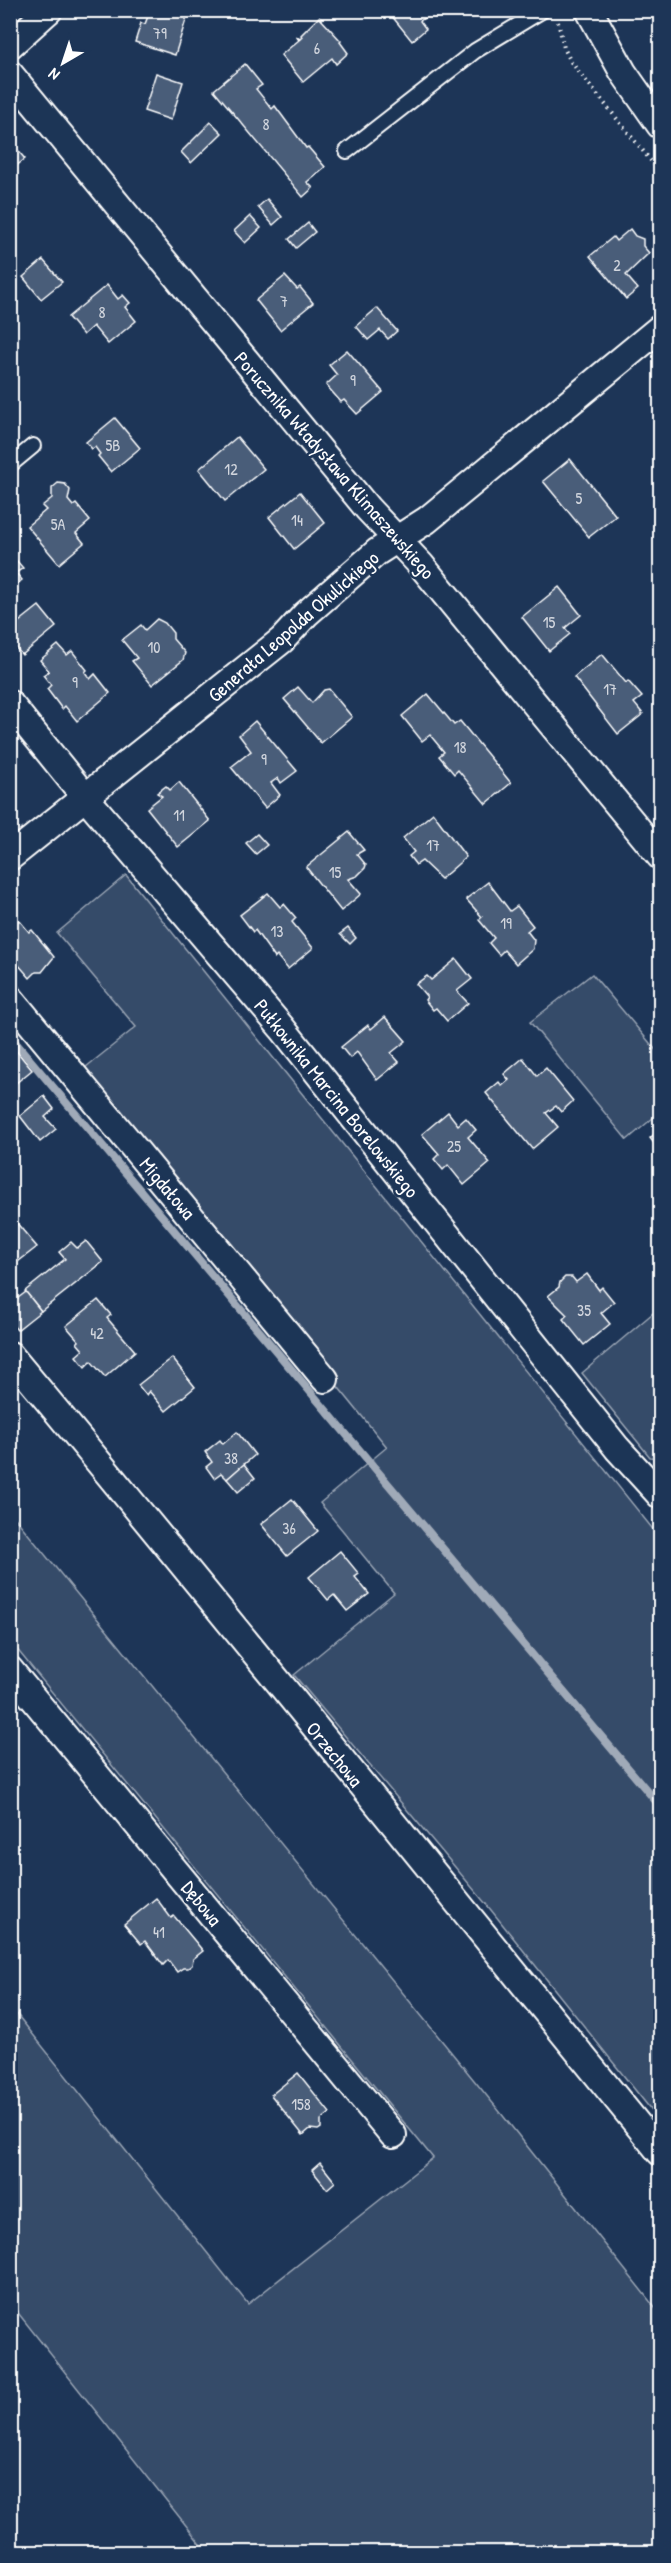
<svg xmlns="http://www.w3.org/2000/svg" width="671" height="2563" viewBox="0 0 671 2563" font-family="'Patrick Hand',sans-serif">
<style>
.green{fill:#364b69;stroke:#9aa5b4;stroke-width:1.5}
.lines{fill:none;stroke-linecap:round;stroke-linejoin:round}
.stream{stroke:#a0aab8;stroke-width:8}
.building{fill:#4a5d79;stroke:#fff;stroke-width:1.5}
.lane-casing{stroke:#fff;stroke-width:18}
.street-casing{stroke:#fff;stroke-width:30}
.path{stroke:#fff;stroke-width:4;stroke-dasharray:1.5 4.5;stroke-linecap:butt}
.lane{stroke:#1d3557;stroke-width:14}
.street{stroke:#1d3557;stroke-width:26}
.labels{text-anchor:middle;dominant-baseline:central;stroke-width:5;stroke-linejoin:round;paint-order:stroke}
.number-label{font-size:16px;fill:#d2d6de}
.street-label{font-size:20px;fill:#fff;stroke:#1d3557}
</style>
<rect width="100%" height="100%" fill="#1d3557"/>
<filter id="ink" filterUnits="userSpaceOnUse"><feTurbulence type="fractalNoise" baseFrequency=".0167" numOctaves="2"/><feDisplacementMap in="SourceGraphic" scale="12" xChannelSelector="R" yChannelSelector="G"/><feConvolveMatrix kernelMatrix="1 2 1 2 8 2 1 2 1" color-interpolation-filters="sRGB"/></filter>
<g filter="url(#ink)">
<!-- green -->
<g class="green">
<path d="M126,875L660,1538V2121L491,1910L294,1675L394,1593L320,1503L387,1447L81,1071L136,1027L57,933Z"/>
<path d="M592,974L660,1055V1112L627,1140L530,1022Z"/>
<path d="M653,1313L660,1322V1458L650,1457L582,1373Z"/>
<path d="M11,1513L500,2112L660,2314V2552H207L11,2304V2007L248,2304L433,2158L11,1642Z"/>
</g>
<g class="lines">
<!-- stream -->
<path class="stream" d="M10,1036L660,1806"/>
</g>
<!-- building -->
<g class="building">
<path d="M146,10H189L175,55L135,42L141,23L145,24L148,16L144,15Z"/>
<path d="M396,10H436L420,21L426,29L412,41L391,15Z"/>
<path d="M319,17L341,41L340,42L348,53L336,64L332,58L303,82L281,55L299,40L296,36L300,39L302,37L301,35Z"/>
<path d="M245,64L262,85L256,89L272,109L275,106L306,148L308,147L325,167L307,182L313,188L303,197L214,90Z"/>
<path d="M156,73L183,82L171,120L144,111Z"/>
<path d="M211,122L222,133L191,163L181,152Z"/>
<path d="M10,141L25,159L10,171Z"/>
<path d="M267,199L282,217L273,225L258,207Z"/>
<path d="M250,216L261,228L245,243L234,231Z"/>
<path d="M308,223L315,232L296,248L289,239Z"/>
<path d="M630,229L635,236L643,239V246L649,253L626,275L638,289L626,299L590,256L613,237L616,241Z"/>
<path d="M43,260L62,282L41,299L23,277Z"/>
<path d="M285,276L297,289L300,287L313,303L280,330L256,300Z"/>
<path d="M107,285L118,299L123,295L130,303L125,307L136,321L108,344L93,326L83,335L68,317Z"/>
<path d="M377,308L397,331L388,339L380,330L368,340L356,326Z"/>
<path d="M347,350L383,392L357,414L344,400L341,402L326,385L337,375L329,365Z"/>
<path d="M115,418L140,448L111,472L98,456L100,454L95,447L92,449L86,442Z"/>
<path d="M237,437L264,469L225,501L199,469Z"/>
<path d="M570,459L616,516L589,537L543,481Z"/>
<path d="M58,483L65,484L70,490L68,500L73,506L76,504L90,521L76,533L84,543L59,564L27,526L46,510L42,506L52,498V488Z"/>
<path d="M300,492L325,523L294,549L269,517Z"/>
<path d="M10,553L23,568L16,573L22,580L10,590Z"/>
<path d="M559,587L581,615L565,628L570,634L549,651L522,617Z"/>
<path d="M39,606L56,627L22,655L10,641V629Z"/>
<path d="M157,619L165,623L173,633V639L185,653L183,660L152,685L132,661L137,658L122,640L141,625L145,630Z"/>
<path d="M58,645L67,655L72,651L87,670L85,672L90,679L95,674L110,693L77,721L65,706L62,709L47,689L51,685L43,675L49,671L40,660Z"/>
<path d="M602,654L626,683L628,681L642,697L634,703L643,714L618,734L574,677Z"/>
<path d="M298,687L312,703L324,690L329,689L352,717L321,743L284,699Z"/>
<path d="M428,694L454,725L460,721L511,783L486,804L458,770L454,774L439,756L444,752L430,735L422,741L402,716Z"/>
<path d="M255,721L297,771L281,783L278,778L271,783L280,795L265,808L231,767L251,751L239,735Z"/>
<path d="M179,782L210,821L178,847L147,808L162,796L157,793L166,786L170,790Z"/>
<path d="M433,813L466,857L441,879L422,861L416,865L409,856L414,852L403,838Z"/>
<path d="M349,832L364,850L357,854L366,865L365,868L357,876L348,879L361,894L341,911L306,867Z"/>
<path d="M257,834L267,845L256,854L246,843Z"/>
<path d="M488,882L510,911L517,906L533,926L527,931L534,940L533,949L516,964L504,950L499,955L489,943L494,938L479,920L482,917L466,899Z"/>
<path d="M268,893L280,907L284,904L296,918L292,922L313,948L288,969L277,956L275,958L255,930L253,932L240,915Z"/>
<path d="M19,920L29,932L32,930L54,957L42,972H36L30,978L10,955V928Z"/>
<path d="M348,928L356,938L350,944L340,934Z"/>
<path d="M456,959L472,979L457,991L468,1003L447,1021L436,1008L433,1010L425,1000L427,997L416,984L427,976L431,980Z"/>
<path d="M385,1017L406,1041L391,1053L399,1062L377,1080L357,1052L350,1058L341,1047L368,1025L371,1029Z"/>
<path d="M10,1043L32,1070L10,1088Z"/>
<path d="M523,1058L537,1076L546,1068L573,1101L561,1112L556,1106L546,1113L558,1127L532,1149L486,1093L499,1082L502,1086L509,1080L504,1074Z"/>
<path d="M44,1096L54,1109L45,1117L56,1129L40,1142L20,1116Z"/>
<path d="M448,1112L458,1125L466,1118L476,1130L468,1137L490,1163L464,1185L448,1165L443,1170L434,1159L439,1154L422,1134Z"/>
<path d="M660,1129V1151L650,1138Z"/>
<path d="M15,1221L37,1247L10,1268V1225Z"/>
<path d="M86,1241L103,1262L41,1311L25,1291L65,1259L59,1252L71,1242L77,1248Z"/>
<path d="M587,1274L599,1290L602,1287L614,1302L601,1313L610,1324L584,1345L563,1319L567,1315L548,1296L559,1287L560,1282L565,1277H572L576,1282Z"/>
<path d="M26,1292L41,1311L17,1330L10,1322V1304Z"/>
<path d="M98,1300L111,1315L107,1318L135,1351L105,1377L91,1361L85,1367L76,1356L83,1350L77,1343L79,1341L66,1326Z"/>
<path d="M172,1358L195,1387L166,1411L149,1391L146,1395L138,1385Z"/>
<path d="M237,1432L255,1455L227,1479L221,1473L214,1478L206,1467L212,1462L205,1452L220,1440L223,1444Z"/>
<path d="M244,1464L255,1478L238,1492L227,1479Z"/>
<path d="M292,1499L318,1531L287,1556L261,1524Z"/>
<path d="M340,1551L359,1574L355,1577L369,1594L347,1611L334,1595L328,1600L309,1577Z"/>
<path d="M156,1898L171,1918L174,1916L203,1951L193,1959L192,1965L188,1968H183L177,1972L168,1960L163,1965L145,1941L141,1944L124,1924Z"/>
<path d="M298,2073L330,2113L321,2120V2128L318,2130L310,2129L303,2135L271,2095Z"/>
<path d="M320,2163L335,2182L327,2189L312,2170Z"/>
</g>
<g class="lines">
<defs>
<g id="lane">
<path d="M347,151L475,51L543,10"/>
<path d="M10,465L33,446"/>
</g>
<g id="street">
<path d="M589,10L623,72L660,125"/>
<path d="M10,45L49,10"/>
<path d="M10,74L368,509L421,565L660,856"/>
<path d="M10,704L86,798L282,1028L617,1448L660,1495"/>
<path d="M10,857L282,640L306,614L377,552L427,520L660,328"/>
<path d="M10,998L325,1379"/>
<path d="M10,1355C230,1619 444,1887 660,2152"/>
<path d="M10,1670L393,2135"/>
</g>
</defs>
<!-- lane casing -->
<use href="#lane" class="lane-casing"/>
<!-- street casing -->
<use href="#street" class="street-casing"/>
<!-- path -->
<path class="path" d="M558,22L564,48L571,62L660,172"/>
<!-- lane -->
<use href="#lane" class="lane"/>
<!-- street -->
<use href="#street" class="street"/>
</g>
</g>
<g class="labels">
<!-- number labels -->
<g class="number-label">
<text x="160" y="33">79</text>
<text x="317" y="48">6</text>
<text x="266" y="124">8</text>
<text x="617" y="265">2</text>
<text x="284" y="301">7</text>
<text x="102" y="312">8</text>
<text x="353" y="380">9</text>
<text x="113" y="445">5B</text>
<text x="231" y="469">12</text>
<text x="579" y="498">5</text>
<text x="297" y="520">14</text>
<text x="58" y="524">5A</text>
<text x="549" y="622">15</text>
<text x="154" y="647">10</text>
<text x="75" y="682">9</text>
<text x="610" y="689">17</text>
<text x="460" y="747">18</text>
<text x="264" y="759">9</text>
<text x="179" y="815">11</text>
<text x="433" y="845">17</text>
<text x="335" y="872">15</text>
<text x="506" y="923">19</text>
<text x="277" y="931">13</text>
<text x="454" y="1146">25</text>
<text x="584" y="1310">35</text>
<text x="97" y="1333">42</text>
<text x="231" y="1458">38</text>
<text x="289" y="1528">36</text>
<text x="159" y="1932">41</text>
<text x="301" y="2104">158</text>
</g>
<!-- street labels -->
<g class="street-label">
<text transform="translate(335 465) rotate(49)">Porucznika Władysława Klimaszewskiego</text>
<text transform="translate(293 626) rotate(-41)">Generała Leopolda Okulickiego</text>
<text transform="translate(337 1098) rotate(51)">Pułkownika Marcina Borelowskiego</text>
<text transform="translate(168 1188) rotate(50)">Migdałowa</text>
<text transform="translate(335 1754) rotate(51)">Orzechowa</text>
<text transform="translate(202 1903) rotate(51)">Dębowa</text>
</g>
</g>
<!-- margin -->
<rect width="671" height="2563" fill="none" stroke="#1d3557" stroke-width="36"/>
<rect x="18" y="18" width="635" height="2527" fill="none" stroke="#fff" stroke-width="2" filter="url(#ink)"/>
<!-- north arrow -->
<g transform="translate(63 63) rotate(219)" stroke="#1d3557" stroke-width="4.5" paint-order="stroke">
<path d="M0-4.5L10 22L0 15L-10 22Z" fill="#ffffff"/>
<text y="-9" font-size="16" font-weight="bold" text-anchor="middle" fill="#ffffff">N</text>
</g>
</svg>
